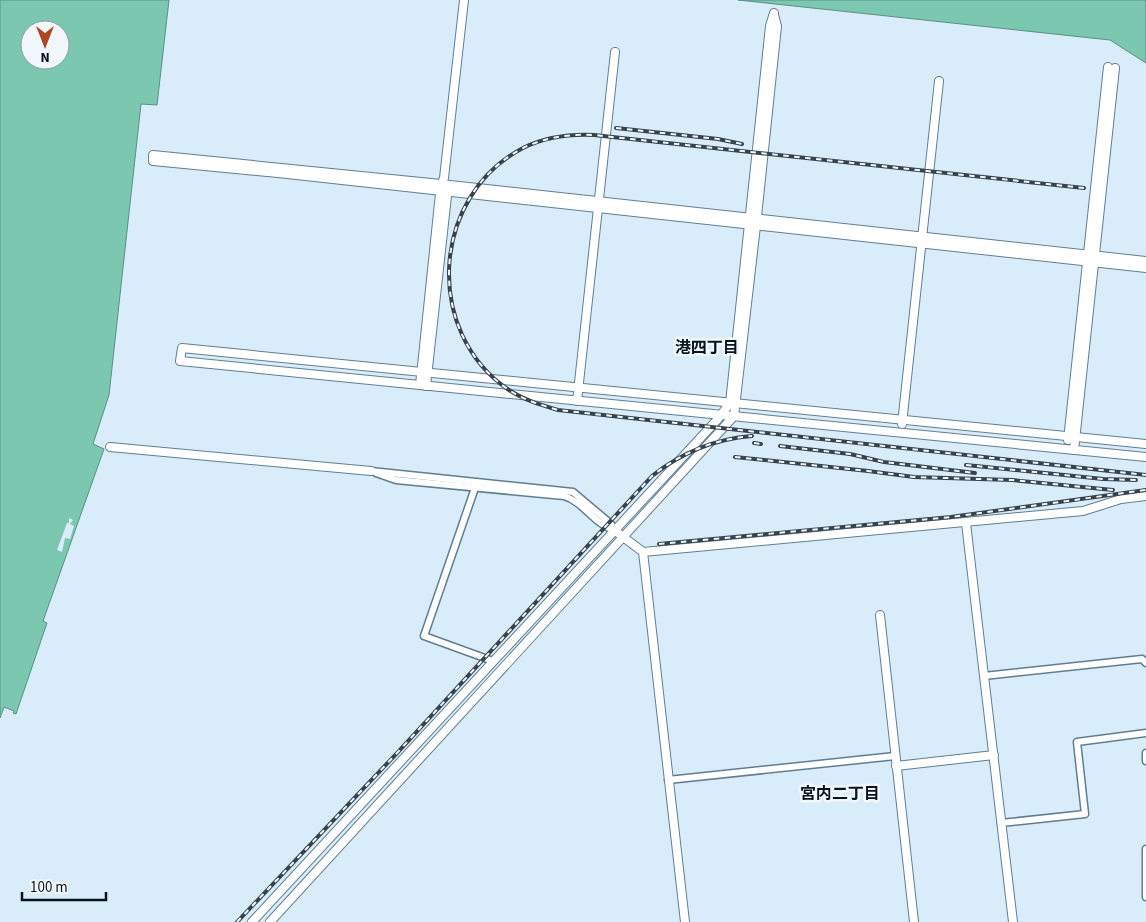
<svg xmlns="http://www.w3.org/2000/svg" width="1146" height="922" viewBox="0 0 1146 922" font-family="'Source Sans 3','Noto Sans JP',sans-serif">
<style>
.water{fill:#7bc7b0;stroke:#589184;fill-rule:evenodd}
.pier{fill:#d9ecfa}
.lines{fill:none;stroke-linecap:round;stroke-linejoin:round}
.minor-casing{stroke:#607e92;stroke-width:9}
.tertiary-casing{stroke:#607e92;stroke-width:10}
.minor{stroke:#fff;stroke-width:6}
.tertiary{stroke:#fff;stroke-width:8}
.rail-casing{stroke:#36434d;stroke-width:4}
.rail{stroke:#f1f7fc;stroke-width:2;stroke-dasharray:5.5;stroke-linecap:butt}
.labels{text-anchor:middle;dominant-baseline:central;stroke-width:5;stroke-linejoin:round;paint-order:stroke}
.neighbourhood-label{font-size:16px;font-weight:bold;fill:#08141c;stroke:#f1f7fc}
</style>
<rect width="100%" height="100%" fill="#d9ecfa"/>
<!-- water -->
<g class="water">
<path d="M0,0H169L157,105L141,104L109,395L93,444L104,449L43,621L47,623L16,714L13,713L14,711L4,707L0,718ZM30,30H60V60H30Z"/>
<path d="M738,0H1146V63L1110,40Z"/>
</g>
<!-- pier -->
<path class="pier" d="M69,518L73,520L70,524L74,526L70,539L65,538L62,552L57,550L67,523H69Z"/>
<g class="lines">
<defs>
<g id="minor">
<path d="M371,471L573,492L611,524L614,530"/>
<path d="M376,473L396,480L564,496C584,502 594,524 614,530"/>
<path d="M476,485L424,636L493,661"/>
<path d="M984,676L1142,659L1146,663"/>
<path d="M1146,753V761"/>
<path d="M668,780L895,756"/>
<path d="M1001,823L1085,814L1077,742L1146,733"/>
<path d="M1146,849V897"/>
</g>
<g id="tertiary">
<path d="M464,0L444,178L441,184L420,385L1146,457"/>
<path d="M1146,261L441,184L153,155V161L278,173L1146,268"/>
<path d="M420,385L180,361L182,348L1146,444"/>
<path d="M426,386L448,187"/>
<path d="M577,401L615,52"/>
<path d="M902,424L939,81"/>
<path d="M1068,440L1108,67"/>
<path d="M110,447L371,471"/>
<path d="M1074,450L1115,68"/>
<path d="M966,523L1013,922"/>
<path d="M614,530L643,552L685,922"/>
<path d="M643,552L1083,511L1121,499L1146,496"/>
<path d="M880,615L914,922"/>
<path d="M896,766L994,755"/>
<path d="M252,922L717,420L730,403L770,26L774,13"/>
<path d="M270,922L734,416L756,226L777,26L774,15"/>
</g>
</defs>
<!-- minor casing -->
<use href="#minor" class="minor-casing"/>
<!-- tertiary casing -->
<use href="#tertiary" class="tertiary-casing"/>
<!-- minor -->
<use href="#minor" class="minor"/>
<!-- tertiary -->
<use href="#tertiary" class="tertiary"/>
<defs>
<g id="rail">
<path d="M616,128L718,139L742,144"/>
<path d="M1084,188L594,135C570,134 545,137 523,148C431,196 423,332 509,390C524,400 541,405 558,410L1146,475"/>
<path d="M754,443L761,444"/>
<path d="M780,446L850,454L884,462L975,473"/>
<path d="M735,457L868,471L914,477L1012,480L1113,490"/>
<path d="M966,465L1103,479L1136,480"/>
<path d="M659,544L951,517L1146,490"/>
<path d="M237,922L397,753L652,476C681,453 714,439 752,436"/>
</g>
</defs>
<!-- rail casing -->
<use href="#rail" class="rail-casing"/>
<!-- rail -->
<use href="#rail" class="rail"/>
</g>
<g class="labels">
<!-- neighbourhood labels -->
<g class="neighbourhood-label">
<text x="707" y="348">港四丁目</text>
<text x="840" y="794">宮内二丁目</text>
</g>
</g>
<!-- north arrow -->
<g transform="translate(45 45) rotate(180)"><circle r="24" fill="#f1f7fc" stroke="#949ca2"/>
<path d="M0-4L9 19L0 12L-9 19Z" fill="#ae4721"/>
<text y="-8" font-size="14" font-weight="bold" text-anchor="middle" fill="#08141c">N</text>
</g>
<!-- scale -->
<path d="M22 892v8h84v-8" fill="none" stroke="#08141c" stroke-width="2.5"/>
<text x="30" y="892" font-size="15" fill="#08141c" stroke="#f1f7fc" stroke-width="4" paint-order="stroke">100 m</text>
</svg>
